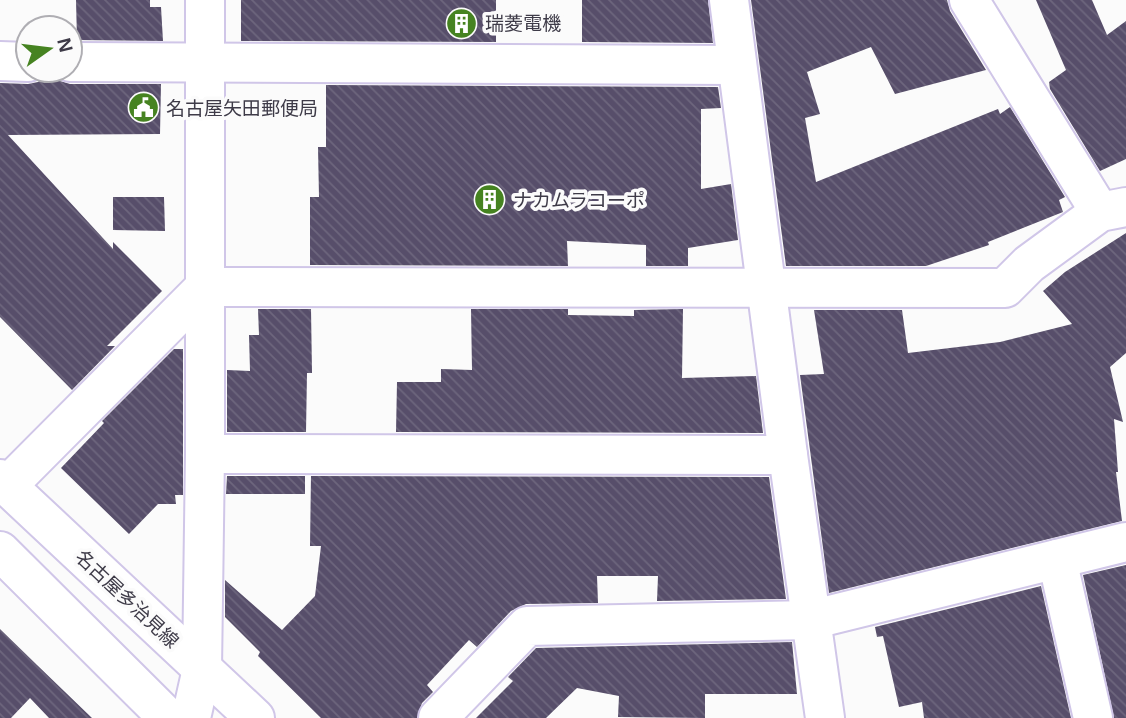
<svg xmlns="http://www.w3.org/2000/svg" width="1126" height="718" viewBox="0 0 1126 718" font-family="Arial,'Noto Sans JP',sans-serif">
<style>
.building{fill:url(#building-back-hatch)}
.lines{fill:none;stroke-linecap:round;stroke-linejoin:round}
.street-casing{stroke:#d0c6e8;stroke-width:42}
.primary-casing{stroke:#d0c6e8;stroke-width:42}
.street{stroke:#fff;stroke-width:38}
.primary{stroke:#fff;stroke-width:38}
.labels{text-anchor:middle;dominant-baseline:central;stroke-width:7;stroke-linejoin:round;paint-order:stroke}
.poi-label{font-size:19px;fill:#3e3b48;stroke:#fbfbfb;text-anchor:start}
.street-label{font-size:19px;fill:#3e3b48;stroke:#fbfbfb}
</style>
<defs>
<pattern id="building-back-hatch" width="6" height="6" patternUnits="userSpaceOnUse" patternTransform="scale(1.75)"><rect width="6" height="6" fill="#574e6a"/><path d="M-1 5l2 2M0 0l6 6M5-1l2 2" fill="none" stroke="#6d667d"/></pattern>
</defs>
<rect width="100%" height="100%" fill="#fbfbfb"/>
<!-- building -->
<g class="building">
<path d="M76,0H150V7H161L163,41L77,40Z"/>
<path d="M241,0H496V42L241,41Z"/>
<path d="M582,0H708L713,43L582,42Z"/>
<path d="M751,0H947L950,11L986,70L895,94L871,47L807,72L820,114L805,118L816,182L998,109L1000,114L1010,107L1065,197L1059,200L1063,212L988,242L989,245L926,266H786Z"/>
<path d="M1036,0H1092L1107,35L1126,21V159L1100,171L1050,89L1049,82L1066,70Z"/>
<path d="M53,75L60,81L70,84H161L160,134L8,135L113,249V242L162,291L107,346H115L72,390L0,317V83L28,84L38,82L45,76Z"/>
<path d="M326,85L718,87L721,108L701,109V189L731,184L738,240L688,248V266H646V245L567,241L568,266L310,265V197H319L318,147H326Z"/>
<path d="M113,197H164L165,231L113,230Z"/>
<path d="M1126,233V353L1110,367L1123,422L1114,419L1118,472H1116L1122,521L829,593L800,375L824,374L814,310H902L908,353L1000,342L1072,324L1043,291L1065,272Z"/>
<path d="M258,309H311L312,373H307L306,432H227V370L250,371L249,335H259Z"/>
<path d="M471,309H568V315L634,316V310L683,309L682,378L756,376L763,433L396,432L397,382H441V369L472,370Z"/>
<path d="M174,349H183V495H175L176,504H158L129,534L61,468L104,423L102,421Z"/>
<path d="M227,476H305V494H226Z"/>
<path d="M311,476L769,477L786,599L657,601L658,576H597L598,603L526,604L511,611L477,647L469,640L427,685L433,692L422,703L417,718H321L258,656L260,652L225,617V580L282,630L315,596L321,546H310Z"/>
<path d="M1126,565V718H1114L1083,575Z"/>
<path d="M1041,586L1071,718H924L922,702L899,707L883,636L877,637L875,627Z"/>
<path d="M0,629L37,665L92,718H49L30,698L11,718H0Z"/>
<path d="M792,642L797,694H705V718L618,717L619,696L577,688L546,718H476L513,681L508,677L536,648Z"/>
</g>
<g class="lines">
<defs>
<g id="street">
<path d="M729,0L788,455L825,718"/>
<path d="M969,0L1100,212"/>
<path d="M0,61L28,62"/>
<path d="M70,62L737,65"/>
<path d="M205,454L788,455"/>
<path d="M7,486L205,287L1005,288L1029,264L1100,212L1126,207"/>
<path d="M1057,559L1093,718"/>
<path d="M191,718L202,669L205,454V0"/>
<path d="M438,718L527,626L810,620L1126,542"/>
</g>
<g id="primary">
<path d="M0,479L255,718"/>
<path d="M0,551L168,718"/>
</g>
</defs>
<!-- street casing -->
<use href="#street" class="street-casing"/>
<!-- primary casing -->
<use href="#primary" class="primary-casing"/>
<!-- street -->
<use href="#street" class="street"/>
<!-- primary -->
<use href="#primary" class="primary"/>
</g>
<!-- icons -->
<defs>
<symbol id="building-disc" viewBox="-11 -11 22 22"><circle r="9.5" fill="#468321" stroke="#fbfbfb"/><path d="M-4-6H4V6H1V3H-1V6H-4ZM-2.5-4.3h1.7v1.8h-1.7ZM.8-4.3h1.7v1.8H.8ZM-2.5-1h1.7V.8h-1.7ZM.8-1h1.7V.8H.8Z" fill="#fff"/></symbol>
<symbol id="civic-disc" viewBox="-11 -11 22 22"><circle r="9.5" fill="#468321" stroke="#fbfbfb"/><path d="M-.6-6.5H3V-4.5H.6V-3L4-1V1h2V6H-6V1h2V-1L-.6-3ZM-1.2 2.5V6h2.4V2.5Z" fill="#fff"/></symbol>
</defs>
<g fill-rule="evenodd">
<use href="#building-disc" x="444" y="6" width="35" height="35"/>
<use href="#civic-disc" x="126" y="90" width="35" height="35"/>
<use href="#building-disc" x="472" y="182" width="35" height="35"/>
</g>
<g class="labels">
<!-- poi labels -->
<g class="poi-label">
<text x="485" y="23">瑞菱電機</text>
<text x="166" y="108">名古屋矢田郵便局</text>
<text x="513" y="200">ナカムラコーポ</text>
</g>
<!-- street labels -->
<g class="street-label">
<text transform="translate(127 599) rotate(43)">名古屋多治見線</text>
</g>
</g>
<!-- north arrow -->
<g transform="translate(49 49) rotate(76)"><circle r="33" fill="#fbfbfb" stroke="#afaeb3" stroke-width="2"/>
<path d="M0-5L12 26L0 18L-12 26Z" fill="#468321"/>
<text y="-10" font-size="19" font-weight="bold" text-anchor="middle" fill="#3e3b48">N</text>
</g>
</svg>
